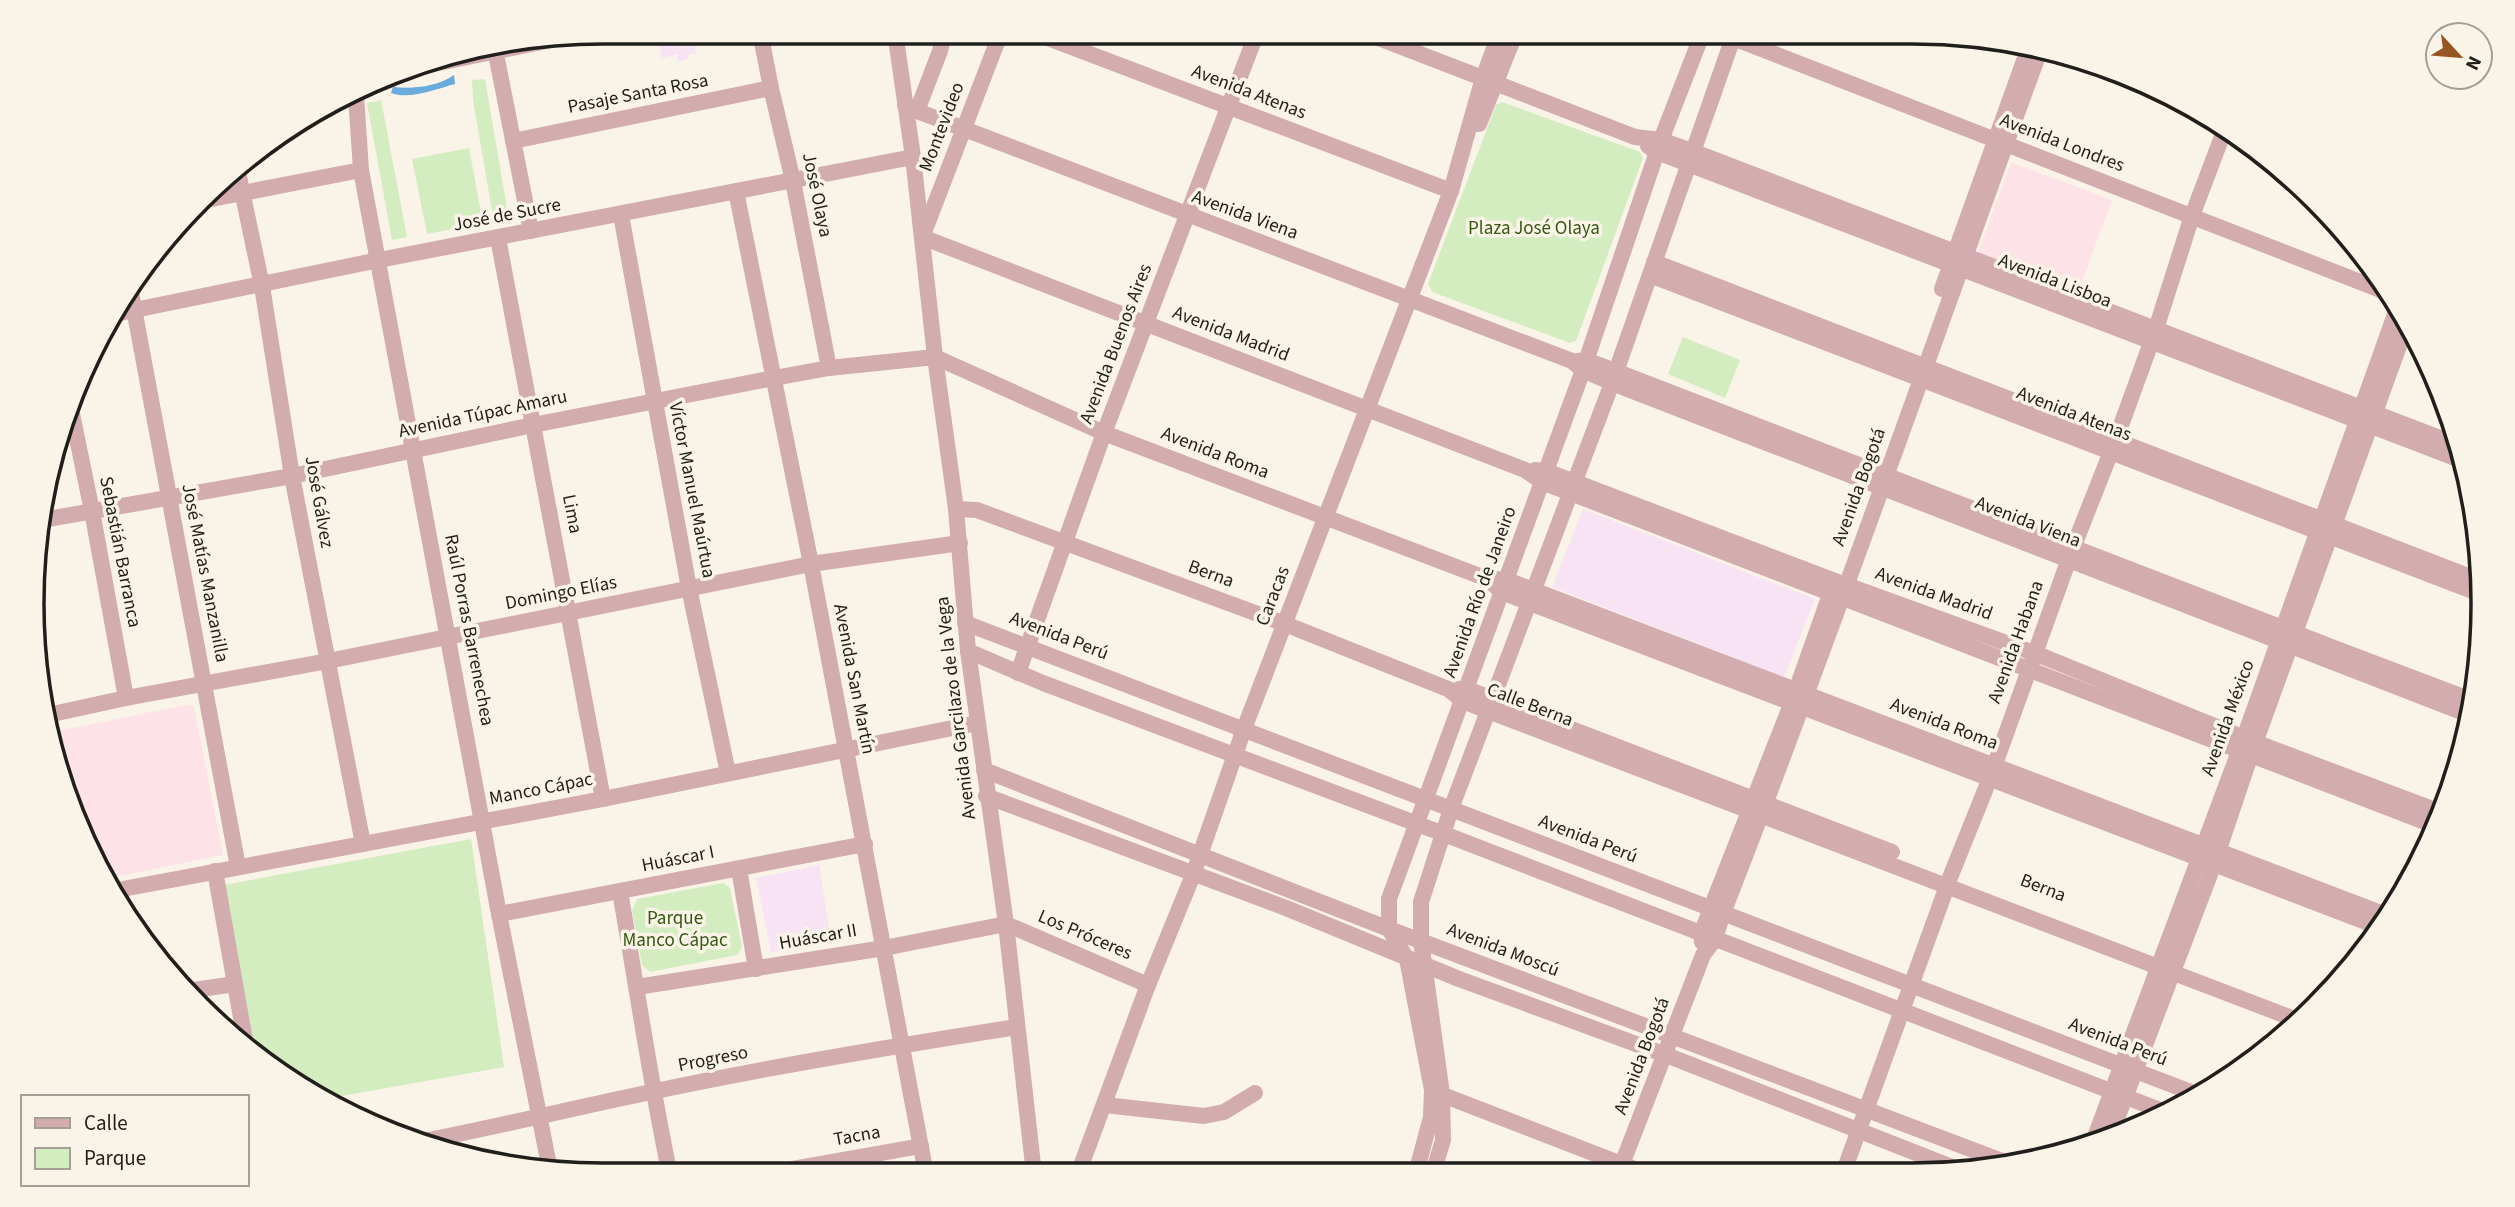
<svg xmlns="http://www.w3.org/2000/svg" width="2515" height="1207" viewBox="0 0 2515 1207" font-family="'Source Sans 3',sans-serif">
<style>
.commercial{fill:#fde2e7}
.education{fill:#f7e3f4}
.green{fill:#d3ecc0}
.water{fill:#69abdd}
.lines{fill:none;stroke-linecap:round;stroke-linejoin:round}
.minor{stroke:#d2acaf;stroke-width:16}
.labels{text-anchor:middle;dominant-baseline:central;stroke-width:7;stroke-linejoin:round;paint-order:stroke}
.street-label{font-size:19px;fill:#211f1b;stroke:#faf4e8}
.park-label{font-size:19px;fill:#375812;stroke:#faf4e8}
.rim{fill:none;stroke:#211f1b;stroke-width:3.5}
</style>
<rect width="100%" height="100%" fill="#faf4e8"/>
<!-- commercial -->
<g class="commercial">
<path d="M2011,162L2112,200L2079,290L1978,253Z"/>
<path d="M190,704L194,707L223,855L104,879L91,857L53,732Z"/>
</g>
<!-- education -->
<g class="education">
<path d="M656,32H692L696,54H689L688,59L678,62V54L662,58Z"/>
<path d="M1583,509L1815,599L1784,677L1552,587Z"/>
<path d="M819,865L831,940L771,953L756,878Z"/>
</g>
<!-- green -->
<g class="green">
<path d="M485,79L508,214L493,217L473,100L472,80Z"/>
<path d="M381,100L407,237L392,240L367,103Z"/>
<path d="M1502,102L1640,152L1643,158L1576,341L1570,343L1432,292L1428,284L1496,105Z"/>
<path d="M469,148L483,223L427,234L412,159Z"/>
<path d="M1683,337L1740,360L1725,398L1668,374Z"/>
<path d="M471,839L504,1067L331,1098L252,1049L223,885Z"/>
<path d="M723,883L730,888L742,947L737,955L650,972L642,965L632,911L637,899Z"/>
</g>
<!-- water -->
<path class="water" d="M454,75L455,84C436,89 410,100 391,93L393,87C412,89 437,87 454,75Z"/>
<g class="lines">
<!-- minor -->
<g class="minor">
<path d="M760,32L771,88L793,181L829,368"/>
<path d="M895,32L913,157L935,357L956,509L968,651L1006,924L1034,1174"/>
<path d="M1032,32L1451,191"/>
<path d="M1363,32L1635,137L1661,140L1692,151L2458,445"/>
<path d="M1718,32L2391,294"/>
<path d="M495,49L531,231"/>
<path d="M404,70L546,41"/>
<path d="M356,96L361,170L499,914L550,1170"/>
<path d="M905,105L917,111L1572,361L1583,370L1612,383L2472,716"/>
<path d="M917,111L940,51L944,32"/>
<path d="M1479,124L1516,32"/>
<path d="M513,141L771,88"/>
<path d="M1648,146L1657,152L2463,461"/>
<path d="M237,167L262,286L292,476L363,844"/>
<path d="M736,191L811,564L926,1174"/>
<path d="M201,201L361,170"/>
<path d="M621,215L689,588L728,773"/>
<path d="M923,235L1001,32"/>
<path d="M922,237L1525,470L1542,482L2438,827"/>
<path d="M498,238L603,799"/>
<path d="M1654,262L2481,581"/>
<path d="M1650,275L2483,595"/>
<path d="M130,287L238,867"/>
<path d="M1942,289L2030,44"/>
<path d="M110,315L379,260L913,157"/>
<path d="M1578,361L1586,360L1615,371C1902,480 2187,593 2474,701"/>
<path d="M72,414L92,511L126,698"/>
<path d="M1535,470L1546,471L1835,581L2034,653L2244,738L2443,813"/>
<path d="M956,509L977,510L1285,624L1448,689L1463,701L1488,711L2297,1020"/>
<path d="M42,520L292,476L533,425L774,378L829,368L935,357L1104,433L1485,578L1507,580L2386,915"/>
<path d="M1495,586L1502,592L1530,603L2379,927"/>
<path d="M965,623L2196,1094"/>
<path d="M968,651L1043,683L1444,834L2165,1112"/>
<path d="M1018,673L1104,433L1257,32"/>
<path d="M1458,689H1467L1493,699L1892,852"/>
<path d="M48,715L126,698L328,661L811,564L960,543"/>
<path d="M984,770L1389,929L2010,1164"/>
<path d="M986,796L1286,908L1459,979L1666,1055L1962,1171"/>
<path d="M739,869L756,969"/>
<path d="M215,871L246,1046"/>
<path d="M112,891L603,799L977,723"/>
<path d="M620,892C637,987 650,1081 670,1175"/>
<path d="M499,914L865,844"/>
<path d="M1702,942L1701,934L1711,908L1792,702L1832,589"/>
<path d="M637,987L884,948L1006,924L1148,985"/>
<path d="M187,991L235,984"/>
<path d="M1435,1092L1642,1172"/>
<path d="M1105,1105L1204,1116L1224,1112L1255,1093"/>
<path d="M2110,1137L2214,864L2251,754L2407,324"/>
<path d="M418,1142C496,1127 574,1108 651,1092C772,1066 895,1046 1017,1027"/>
<path d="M2093,1142L2244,738L2398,306"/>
<path d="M1844,1171L1951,875L1990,778L2073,548L2116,439L2156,329L2192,216L2226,126"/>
<path d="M1619,1172L1703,955L1715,939L1723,913C1835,627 1935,336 2041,48"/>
<path d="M1416,1173L1431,1117L1432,1090L1407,959L1389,929V899L1583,370L1661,140L1703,32"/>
<path d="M1433,1173L1443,1140L1442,1094L1421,941V902L1451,809L1612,383L1735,32"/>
<path d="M1078,1174L1148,985L1193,875L1244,729L1451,191L1483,78L1500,32"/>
<path d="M759,1175L921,1146"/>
</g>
</g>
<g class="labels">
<!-- street labels -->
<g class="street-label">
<text transform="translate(1249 92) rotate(21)">Avenida Atenas</text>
<text transform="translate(638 94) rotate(-11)">Pasaje Santa Rosa</text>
<text transform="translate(942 127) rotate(-69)">Montevideo</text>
<text transform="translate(2062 143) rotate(21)">Avenida Londres</text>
<text transform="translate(817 195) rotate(78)">José Olaya</text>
<text transform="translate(507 215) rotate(-11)">José de Sucre</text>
<text transform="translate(1245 215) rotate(20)">Avenida Viena</text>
<text transform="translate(2055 281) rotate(21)">Avenida Lisboa</text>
<text transform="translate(1231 334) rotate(21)">Avenida Madrid</text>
<text transform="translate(1116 344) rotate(-69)">Avenida Buenos Aires</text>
<text transform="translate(483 414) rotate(-12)">Avenida Túpac Amaru</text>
<text transform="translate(2074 414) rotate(21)">Avenida Atenas</text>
<text transform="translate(1215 453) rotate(21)">Avenida Roma</text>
<text transform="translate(1859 487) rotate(-70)">Avenida Bogotá</text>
<text transform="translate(692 490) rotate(79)">Víctor Manuel Maúrtua</text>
<text transform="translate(319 502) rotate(80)">José Gálvez</text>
<text transform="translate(572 514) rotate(79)">Lima</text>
<text transform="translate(2028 522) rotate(21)">Avenida Viena</text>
<text transform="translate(120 552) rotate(79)">Sebastián Barranca</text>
<text transform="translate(205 573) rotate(79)">José Matías Manzanilla</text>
<text transform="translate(1211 574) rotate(20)">Berna</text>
<text transform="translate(1480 592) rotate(-70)">Avenida Río de Janeiro</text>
<text transform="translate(561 593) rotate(-11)">Domingo Elías</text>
<text transform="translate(1934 594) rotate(20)">Avenida Madrid</text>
<text transform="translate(1273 596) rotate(-69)">Caracas</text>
<text transform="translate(469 630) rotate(79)">Raúl Porras Barrenechea</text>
<text transform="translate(1059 636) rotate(21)">Avenida Perú</text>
<text transform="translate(2016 642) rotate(-70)">Avenida Habana</text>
<text transform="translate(854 679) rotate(79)">Avenida San Martín</text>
<text transform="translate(1530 705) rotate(21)">Calle Berna</text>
<text transform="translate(956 708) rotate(-97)">Avenida Garcilazo de la Vega</text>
<text transform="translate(2228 718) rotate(-70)">Avenida México</text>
<text transform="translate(1944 724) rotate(21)">Avenida Roma</text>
<text transform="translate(541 789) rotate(-11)">Manco Cápac</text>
<text transform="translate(1588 839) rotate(21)">Avenida Perú</text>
<text transform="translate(678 859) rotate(-11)">Huáscar I</text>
<text transform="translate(2043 888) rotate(21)">Berna</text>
<text transform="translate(1085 935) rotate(23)">Los Próceres</text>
<text transform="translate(818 937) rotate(-10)">Huáscar II</text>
<text transform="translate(1503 950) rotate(21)">Avenida Moscú</text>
<text transform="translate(2118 1042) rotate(21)">Avenida Perú</text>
<text transform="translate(1642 1056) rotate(-69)">Avenida Bogotá</text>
<text transform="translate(713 1059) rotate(-11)">Progreso</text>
<text transform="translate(857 1136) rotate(-10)">Tacna</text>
</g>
<!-- park labels -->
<g class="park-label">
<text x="1534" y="228">Plaza José Olaya</text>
<text x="675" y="918">Parque<tspan x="675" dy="22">Manco Cápac</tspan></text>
</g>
</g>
<!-- crop -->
<path d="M0 0H2515V1207H0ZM603 44H1912A559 559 0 0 1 2471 603V604A559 559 0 0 1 1912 1163H603A559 559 0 0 1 44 604V603A559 559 0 0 1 603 44Z" fill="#faf4e8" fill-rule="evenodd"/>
<path class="rim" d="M603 44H1912A559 559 0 0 1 2471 603V604A559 559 0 0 1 1912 1163H603A559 559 0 0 1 44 604V603A559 559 0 0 1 603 44Z"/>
<!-- legend -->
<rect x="21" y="1095" width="228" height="91" fill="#faf4e8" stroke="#a39f96" stroke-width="2"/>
<rect x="35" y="1118" width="35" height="10" fill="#d2acaf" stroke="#a39f96" stroke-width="2"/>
<text x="84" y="1130" font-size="21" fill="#211f1b">Calle</text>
<rect x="35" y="1148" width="35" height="21" fill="#d3ecc0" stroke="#a39f96" stroke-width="2"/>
<text x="84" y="1165" font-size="21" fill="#211f1b">Parque</text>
<!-- north arrow -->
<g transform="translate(2459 56) rotate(116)"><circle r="33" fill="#faf4e8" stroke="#a39f96" stroke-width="2"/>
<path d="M0-5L12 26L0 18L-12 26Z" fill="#985524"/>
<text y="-10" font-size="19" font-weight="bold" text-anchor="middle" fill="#211f1b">N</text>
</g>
</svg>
